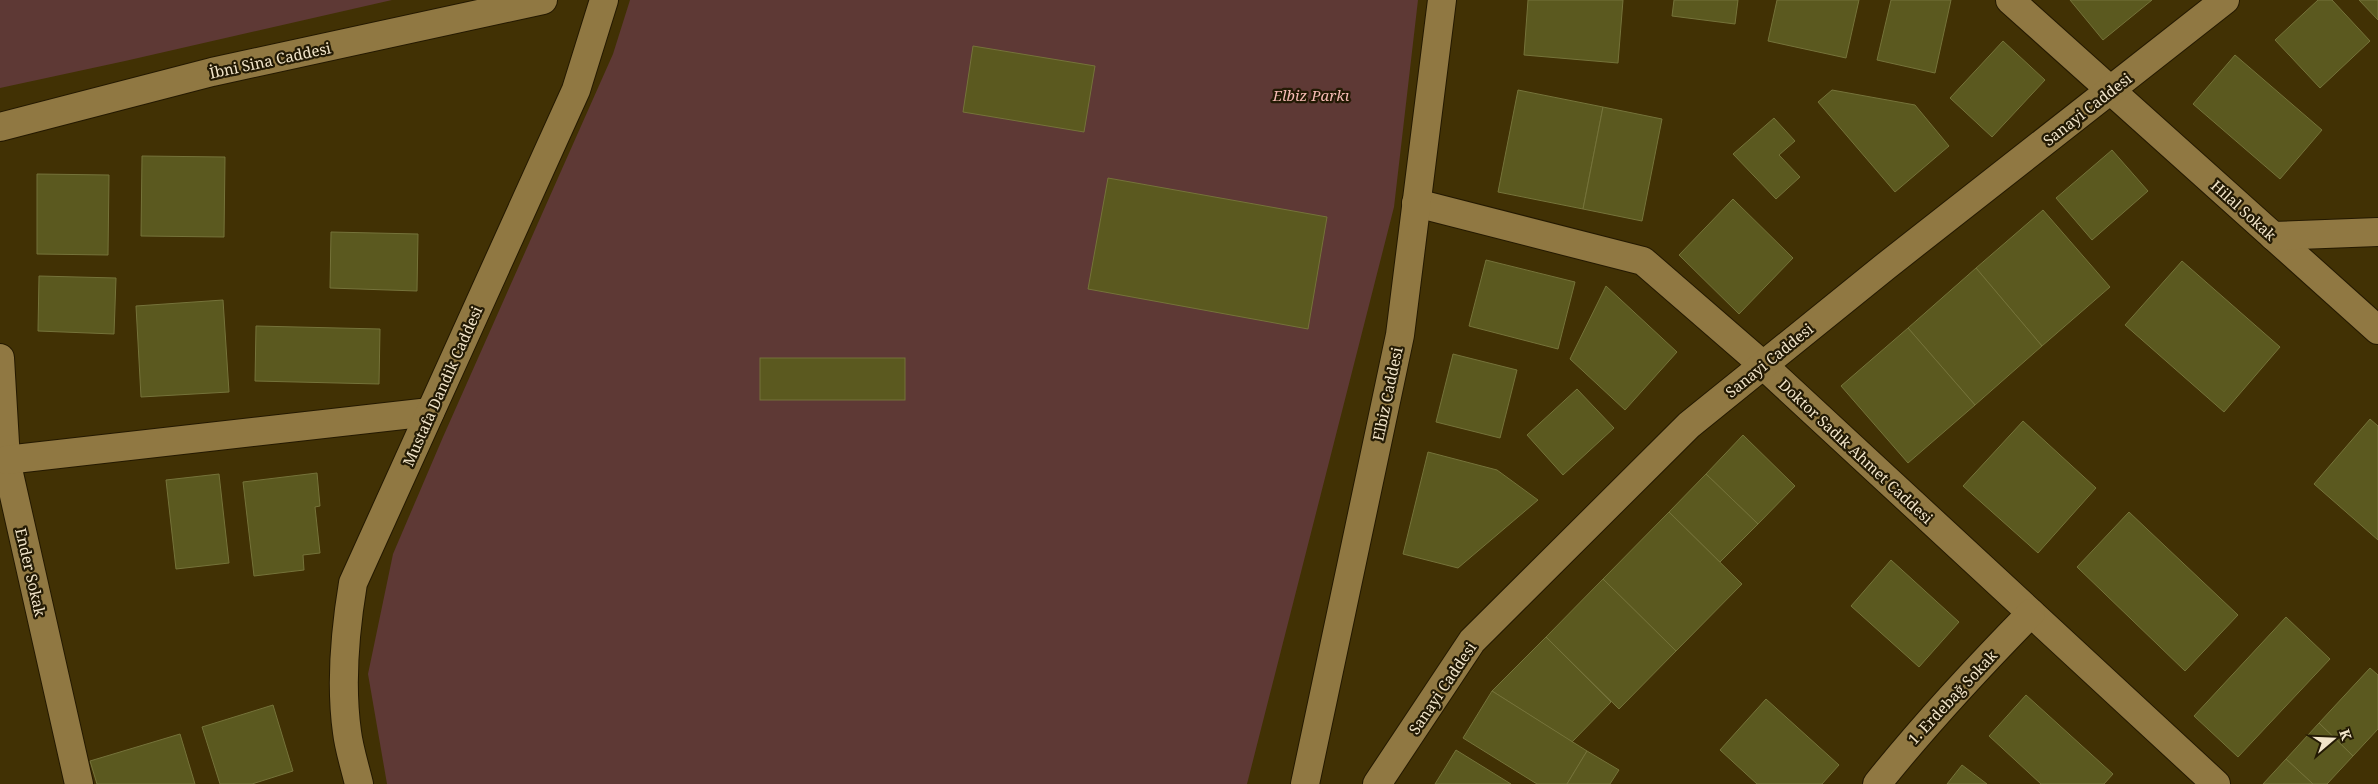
<svg xmlns="http://www.w3.org/2000/svg" width="2378" height="784" viewBox="0 0 2378 784" font-family="'Noto Serif',serif">
<style>
.green{fill:#5e3935}
.building{fill:#5b591f;stroke:#75733a}
.lines{fill:none;stroke-linecap:round;stroke-linejoin:round}
.street-casing{stroke:#241900;stroke-width:30}
.secondary-casing{stroke:#241900;stroke-width:30}
.street{stroke:#907842;stroke-width:28}
.secondary{stroke:#907842;stroke-width:28}
.labels{text-anchor:middle;dominant-baseline:central;stroke-width:4.5;stroke-linejoin:round;paint-order:stroke}
.street-label{font-size:15px;fill:#f2e5ca;stroke:#231a04}
.park-label{font-size:15px;font-style:italic;fill:#f6bbb4;stroke:#231a04}
</style>
<rect width="100%" height="100%" fill="#413104"/>
<!-- green -->
<g class="green">
<path d="M0,0H392L125,61L0,88Z"/>
<path d="M630,0H1418L1394,207L1247,784H387L368,674L393,554L443,437L613,54Z"/>
</g>
<!-- building -->
<g class="building">
<path d="M1528,0H1623L1618,63L1524,55Z"/>
<path d="M1674,0H1738L1735,24L1672,16Z"/>
<path d="M1777,0H1859L1846,58L1768,41Z"/>
<path d="M1891,0H1951L1935,73L1877,60Z"/>
<path d="M2070,0H2152L2103,40Z"/>
<path d="M2318,0H2332L2370,41L2320,88L2275,40Z"/>
<path d="M2359,0H2378V20Z"/>
<path d="M2003,41L2045,80L1992,137L1950,98Z"/>
<path d="M973,46L1095,66L1084,132L963,112Z"/>
<path d="M2235,55L2322,130L2280,179L2193,104Z"/>
<path d="M1518,90L1603,107L1583,209L1498,192Z"/>
<path d="M1832,90L1915,105L1949,146L1895,192L1818,102Z"/>
<path d="M1603,107L1662,119L1642,221L1583,209Z"/>
<path d="M1774,118L1795,141L1779,155L1800,177L1776,199L1733,154Z"/>
<path d="M2112,150L2148,191L2092,240L2056,198Z"/>
<path d="M142,156L225,157L224,237L141,236Z"/>
<path d="M37,174L109,175L108,255L37,254Z"/>
<path d="M1108,178L1327,217L1308,329L1088,289Z"/>
<path d="M1733,199L1793,258L1739,314L1679,255Z"/>
<path d="M2043,210L2110,287L2042,346L1976,268Z"/>
<path d="M331,232L418,234L417,291L330,288Z"/>
<path d="M1486,260L1575,282L1558,349L1469,326Z"/>
<path d="M2182,261L2280,347L2224,412L2125,325Z"/>
<path d="M1976,268L2042,346L1975,405L1908,328Z"/>
<path d="M39,276L116,278L114,334L38,331Z"/>
<path d="M1606,286L1677,352L1625,410L1570,359Z"/>
<path d="M223,300L229,392L141,397L136,306Z"/>
<path d="M256,326L380,329L379,384L255,381Z"/>
<path d="M1908,328L1975,405L1908,463L1841,386Z"/>
<path d="M1453,354L1517,370L1500,438L1436,422Z"/>
<rect x="760" y="358" width="145" height="42"/>
<path d="M1577,389L1614,428L1563,475L1527,435Z"/>
<path d="M2370,419L2378,426V540L2314,484Z"/>
<path d="M2023,421L2096,488L2038,553L1963,486Z"/>
<path d="M1743,435L1795,486L1758,524L1706,474Z"/>
<path d="M1428,452L1497,470L1538,500L1458,568L1403,554Z"/>
<path d="M317,473L320,506L315,507L320,553L303,555L304,570L254,576L243,482Z"/>
<path d="M219,474L229,563L176,569L166,480Z"/>
<path d="M1706,474L1758,524L1720,562L1669,512Z"/>
<path d="M1669,512L1742,584L1676,651L1603,579Z"/>
<path d="M2129,512L2238,615L2185,671L2077,567Z"/>
<path d="M1891,560L1959,622L1919,667L1851,606Z"/>
<path d="M1603,579L1676,651L1619,709L1546,637Z"/>
<path d="M2286,617L2330,659L2238,757L2194,716Z"/>
<path d="M1546,637L1611,702L1572,742L1492,691Z"/>
<path d="M2370,668L2378,675V729L2353,756L2319,723Z"/>
<path d="M1492,691L1587,751L1567,784H1537L1463,738Z"/>
<path d="M2026,695L2113,774L2104,784H2041L1989,736Z"/>
<path d="M1766,699L1839,765L1822,784H1757L1720,750Z"/>
<path d="M273,705L293,771L252,784H220L202,727Z"/>
<path d="M2319,723L2353,756L2327,784H2313L2286,759Z"/>
<path d="M180,734L195,784H97L90,761Z"/>
<path d="M1456,750L1511,784H1435Z"/>
<path d="M1587,751L1619,770L1610,784H1567Z"/>
<path d="M2286,759L2313,784H2263Z"/>
<path d="M1962,765L1987,784H1947Z"/>
</g>
<g class="lines">
<defs>
<g id="street">
<path d="M2010,0L2378,330"/>
<path d="M0,127L212,72L543,0"/>
<path d="M1416,203L1643,261L1763,365L2216,784"/>
<path d="M2273,236L2378,232"/>
<path d="M0,358L6,460L79,784"/>
<path d="M6,460L430,412"/>
<path d="M359,784C355,767 349,749 347,732C340,682 345,631 353,583L576,90L604,0"/>
<path d="M1377,784L1472,641L1689,425L1886,266L2225,0"/>
<path d="M1877,784C1925,724 1977,668 2031,613"/>
</g>
<path id="secondary" d="M1305,784L1400,335L1442,0"/>
</defs>
<!-- street casing -->
<use href="#street" class="street-casing"/>
<!-- secondary casing -->
<use href="#secondary" class="secondary-casing"/>
<!-- street -->
<use href="#street" class="street"/>
<!-- secondary -->
<use href="#secondary" class="secondary"/>
</g>
<g class="labels">
<!-- street labels -->
<g class="street-label">
<text transform="translate(270 60) rotate(-12)">İbni Sina Caddesi</text>
<text transform="translate(2087 109) rotate(-38)">Sanayi Caddesi</text>
<text transform="translate(2244 210) rotate(42)">Hilal Sokak</text>
<text transform="translate(1769 360) rotate(-39)">Sanayi Caddesi</text>
<text transform="translate(442 386) rotate(-66)">Mustafa Dandik Caddesi</text>
<text transform="translate(1387 394) rotate(-78)">Elbiz Caddesi</text>
<text transform="translate(1856 451) rotate(43)">Doktor Sadık Ahmet Caddesi</text>
<text transform="translate(31 572) rotate(77)">Ender Sokak</text>
<text transform="translate(1442 688) rotate(-56)">Sanayi Caddesi</text>
<text transform="translate(1952 697) rotate(-47)">1. Erdebağ Sokak</text>
</g>
<!-- park labels -->
<g class="park-label">
<text x="1311" y="95">Elbiz Parkı</text>
</g>
</g>
<!-- north arrow -->
<g transform="translate(2333 739) rotate(71)" stroke="#231a04" stroke-width="4" paint-order="stroke">
<path d="M0-4L9 19L0 12L-9 19Z" fill="#f2e5ca"/>
<text y="-8" font-size="14" font-weight="bold" text-anchor="middle" fill="#f2e5ca">K</text>
</g>
</svg>
